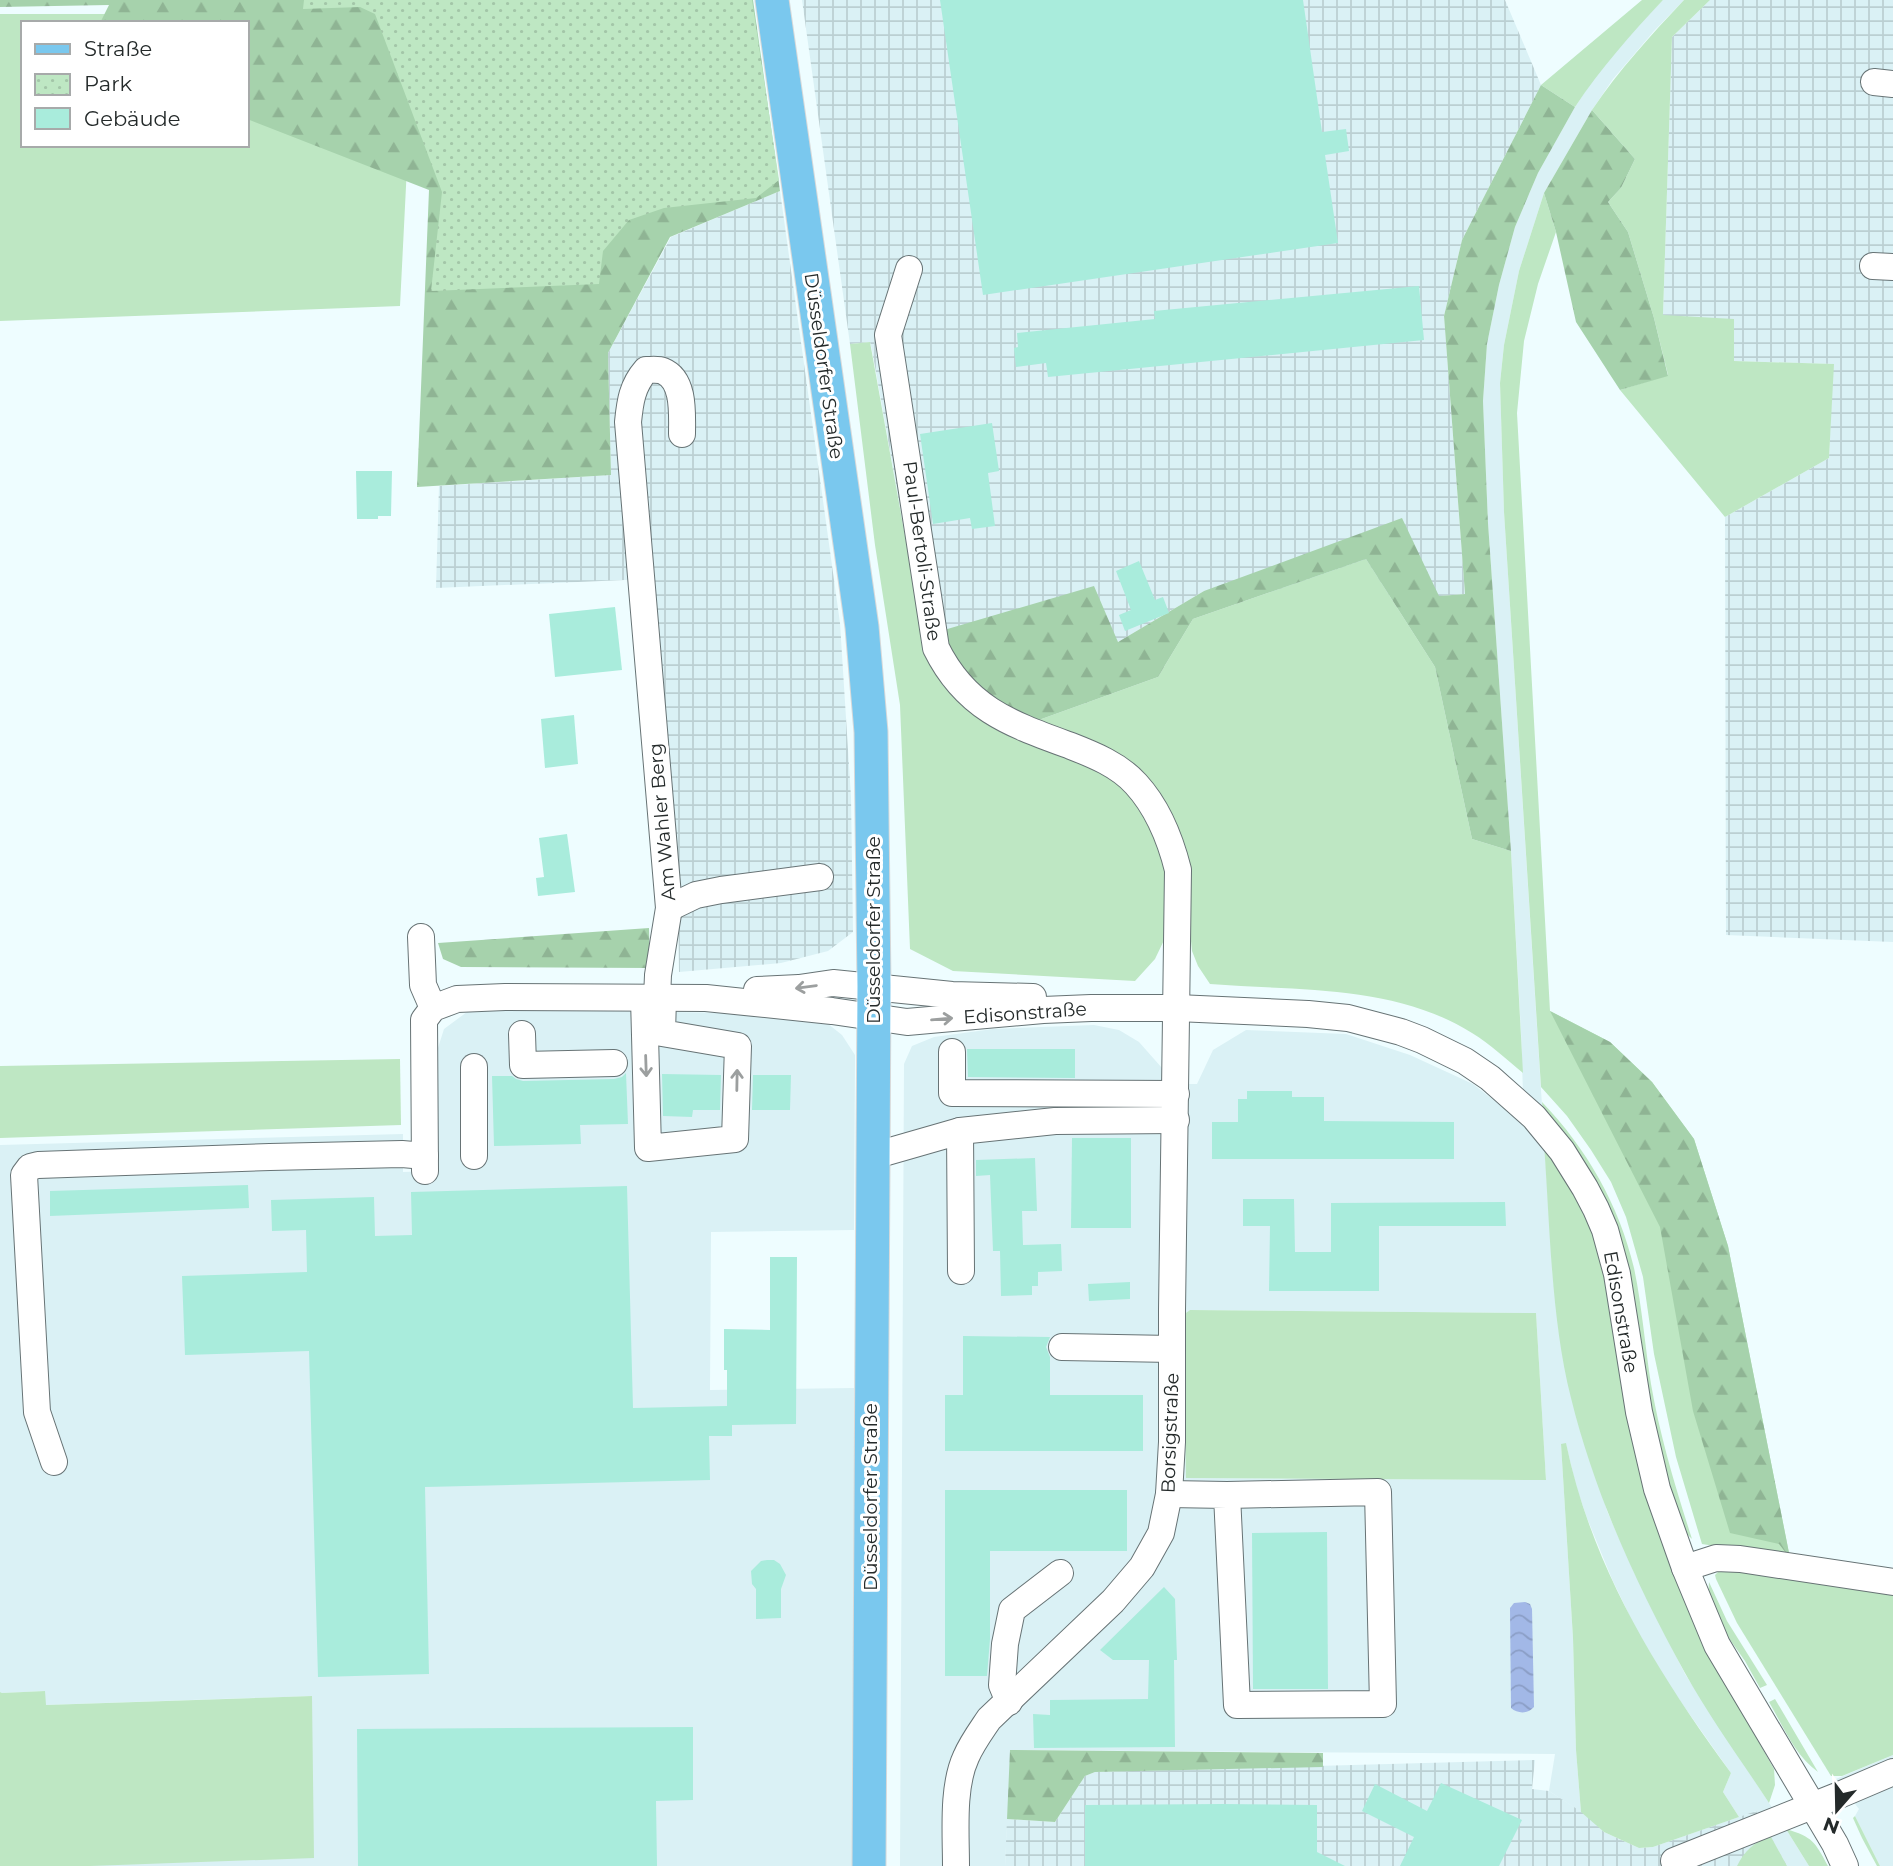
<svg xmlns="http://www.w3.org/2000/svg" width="1893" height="1866" viewBox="0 0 1893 1866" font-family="Montserrat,sans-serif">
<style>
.built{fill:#daf1f5;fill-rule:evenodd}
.industrial{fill:url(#industrial-grid)}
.grass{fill:#bee7c3;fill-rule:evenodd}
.forest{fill:url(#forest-firs)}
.park{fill:url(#park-dots)}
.water{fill:url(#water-waves)}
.building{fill:#a9ecdc}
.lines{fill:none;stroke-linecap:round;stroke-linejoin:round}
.minor-casing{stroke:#677375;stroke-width:28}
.major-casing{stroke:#d8d9d9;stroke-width:35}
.minor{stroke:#fff;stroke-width:26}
.major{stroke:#7ac8ee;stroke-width:33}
.oneway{stroke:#9c9f9f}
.labels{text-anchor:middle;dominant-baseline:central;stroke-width:6;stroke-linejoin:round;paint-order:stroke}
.street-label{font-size:19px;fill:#242a2a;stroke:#fff}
</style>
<defs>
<pattern id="industrial-grid" width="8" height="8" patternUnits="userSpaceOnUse" patternTransform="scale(1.75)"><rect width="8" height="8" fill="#daf1f5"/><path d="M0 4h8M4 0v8" fill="none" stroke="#bbcfd2"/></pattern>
<pattern id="forest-firs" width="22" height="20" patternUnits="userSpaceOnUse" patternTransform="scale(1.75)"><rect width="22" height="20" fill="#a6d2ac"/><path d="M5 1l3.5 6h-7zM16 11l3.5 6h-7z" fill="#8fb494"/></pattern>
<pattern id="park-dots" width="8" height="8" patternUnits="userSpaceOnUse" patternTransform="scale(1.75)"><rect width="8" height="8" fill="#bee7c3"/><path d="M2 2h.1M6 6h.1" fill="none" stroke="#a3c6a8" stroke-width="1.8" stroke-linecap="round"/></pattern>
<pattern id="water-waves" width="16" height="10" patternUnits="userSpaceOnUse" patternTransform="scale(1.75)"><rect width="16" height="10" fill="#a2b8e7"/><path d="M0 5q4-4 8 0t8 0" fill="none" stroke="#8b9ec6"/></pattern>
</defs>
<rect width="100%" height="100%" fill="#eefdff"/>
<!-- built -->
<g class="built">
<path d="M1663,0H1684L1654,31L1613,79L1592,110L1544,193L1519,271L1504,345L1500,383L1504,512L1553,1277L1559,1332L1607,1511L1633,1570L1685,1674L1786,1829L1809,1866H1787L1756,1811L1739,1817L1723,1792L1731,1773L1669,1685L1635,1627L1612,1579L1587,1518L1576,1486L1566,1444H1561L1573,1638L1576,1750L1581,1812L1549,1791L1555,1754L1011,1750L1005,1866H900L904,1064L912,1046L934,1037L993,1029L1094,1025L1119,1030L1139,1042L1162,1068L1165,1084H1197L1213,1050L1246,1030L1346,1034L1410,1055L1473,1084L1524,1124L1521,1032L1511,851L1488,523L1483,401L1487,344L1499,285L1515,227L1538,173L1575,107L1594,78L1629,35ZM1190,1310L1536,1313L1546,1480L1186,1478L1183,1315Z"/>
<path d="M471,1009L733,1013L827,1023L842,1035L855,1055L854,1230L711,1232L710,1390L854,1388V1866H90L311,1696L45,1705V1691L2,1693L0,1692V1145L403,1134V1172L433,1171L437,1051L444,1029Z"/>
<path d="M1893,1755V1866H1880L1855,1816L1859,1809L1836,1779Z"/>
</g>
<!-- industrial -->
<g class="industrial">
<path d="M802,0H1505L1541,85L1462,240L1444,316L1465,594L1440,596L1204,591L1118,642L944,630L923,636L872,350L870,342L850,344Z"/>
<path d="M1710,0H1893V942L1726,935L1725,517L1829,458L1833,364L1734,361L1663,315L1672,37Z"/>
<path d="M780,191L840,623L851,797L853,932L828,951L781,963L679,972L678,892L648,579L436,588L439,486L611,475L608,353L671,237Z"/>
<path d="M1535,1760L1532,1789L1549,1791L1588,1816L1604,1832L1639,1848L1653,1847L1756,1811L1787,1866H1005L1007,1819L1055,1822L1085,1776L1095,1772Z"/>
</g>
<!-- grass -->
<g class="grass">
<path d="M1642,0H1663C1631,34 1601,68 1575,107L1541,85Z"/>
<path d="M1684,0H1710L1672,37L1663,315L1734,319V361L1834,364L1829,458L1725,517L1620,390L1668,375L1654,318L1628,232L1608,202L1621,188L1635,159L1592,110C1619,70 1651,35 1684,0Z"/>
<path d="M0,14H369L414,27L400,306L0,321ZM23,23H247V145H23Z"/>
<path d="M1544,193L1556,232L1538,284L1524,341L1517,413L1550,1011L1610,1042L1652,1082L1694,1139L1728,1246L1790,1558L1702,1544L1676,1457L1654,1354L1643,1277L1626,1217L1611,1182L1591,1150L1567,1116L1541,1087L1504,512L1500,383L1504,345L1519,271Z"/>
<path d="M870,342L923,636L937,675L965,708L1000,732L1097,768L1124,788L1143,812L1167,869L1166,936L1155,959L1135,981L953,971L910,949L900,705L875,545L850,344Z"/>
<path d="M1366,559L1435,667L1472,839L1511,851L1523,1073C1507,1060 1490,1044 1472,1033C1394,984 1298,991 1210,984L1198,966L1192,951L1180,833L1036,721L1158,677L1193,619Z"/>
<path d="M400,1059L401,1125L0,1138V1066Z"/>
<path d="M1542,1102C1587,1149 1619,1205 1634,1268C1642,1306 1645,1346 1651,1384C1660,1437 1676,1489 1692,1539L1680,1527L1654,1434L1629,1285L1543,1112Z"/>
<path d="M1544,1144L1560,1165L1593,1230L1717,1668L1774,1769L1775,1785L1769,1803C1741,1760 1710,1718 1685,1673C1637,1586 1595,1495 1571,1398C1551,1319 1550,1226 1544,1144Z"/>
<path d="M1190,1310L1536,1313L1546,1480L1186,1478L1183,1315Z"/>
<path d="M1566,1443C1592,1568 1657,1672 1731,1773L1723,1792L1739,1817L1653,1847L1639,1848L1604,1832L1581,1812L1576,1750L1573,1638L1561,1444Z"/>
<path d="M1720,1570L1893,1591V1755L1842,1776H1831L1737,1623L1716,1579L1715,1575Z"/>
<path d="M1709,1582L1727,1621L1767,1685L1760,1688L1745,1661L1726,1634L1708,1598Z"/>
<path d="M45,1691L46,1705L312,1696L314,1858L90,1866H0V1692L2,1693Z"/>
<path d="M1775,1699L1818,1772C1795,1756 1783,1726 1769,1702Z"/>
<path d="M1855,1816L1880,1866H1877L1862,1838L1853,1818Z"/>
<path d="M1786,1829C1813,1837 1815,1842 1828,1866H1809Z"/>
<path d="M1770,1835L1787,1866H1737C1744,1851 1755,1842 1770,1835Z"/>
</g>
<!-- forest -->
<g class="forest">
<path d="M0,0H753L780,191L670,237L608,353L611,475L417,487L429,190L247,119V23H100L109,5L0,7Z"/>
<path d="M1541,85L1575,107L1538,173L1515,227L1499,285L1487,344L1483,401L1488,523L1511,851L1472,839L1435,667L1366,559L1193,619L1158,677L1036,721L979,690L948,647L944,630L1094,586L1118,642L1204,591L1402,518L1439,596L1465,594L1444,316L1462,240Z"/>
<path d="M1592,110L1635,159L1621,188L1608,202L1628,232L1654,318L1668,376L1620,390L1576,322L1556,232L1544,193Z"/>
<path d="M649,928L650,968L461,967L443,959L438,943Z"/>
<path d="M1550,1011L1610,1042L1652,1082L1694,1139L1728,1246L1790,1558L1779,1544L1730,1533L1693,1411L1660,1227Z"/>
<path d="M1010,1750L1323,1753V1767L1095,1772L1085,1776L1055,1822L1007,1819Z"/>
</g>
<!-- park -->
<path class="park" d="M304,0H752L779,180L756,198L664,208L629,220L603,251L599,284L431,291L442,192L375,14L360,7L303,9Z"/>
<!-- water -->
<path class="water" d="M1525,1602L1530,1604L1532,1609L1534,1707C1528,1714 1518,1714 1511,1708L1510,1608L1514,1603Z"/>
<!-- building -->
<g class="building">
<path d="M940,0H1303L1322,132L1346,129L1349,151L1325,155L1338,243L983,295Z"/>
<path d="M1419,286L1424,340L1048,377L1046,363L1016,367L1014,348L1018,347L1017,333L1155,319L1154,311Z"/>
<path d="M992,423L999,471L988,473L995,526L972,529L970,518L933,524L920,434Z"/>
<path d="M356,471H392L391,516H378V519H357Z"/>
<path d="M1139,561L1155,600L1163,597L1169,613L1125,631L1119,615L1131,610L1116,571Z"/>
<path d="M615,607L622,670L555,677L549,614Z"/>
<path d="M574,715L578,764L545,768L541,719Z"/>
<path d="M567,834L575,892L538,896L536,878L544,877L539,838Z"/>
<path d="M967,1049H1075V1078L968,1077Z"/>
<path d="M626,1073L628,1124L580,1125L581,1144L494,1146L492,1076H512L516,1079L523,1081L614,1079L622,1077Z"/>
<path d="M662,1074L721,1075L720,1110H693L692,1117L663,1116Z"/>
<path d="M753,1075H791L790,1110H752Z"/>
<path d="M1247,1091H1292V1097H1324V1121L1454,1122V1159H1212V1122H1238V1099H1247Z"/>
<path d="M1072,1138H1131V1228H1071Z"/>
<path d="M1035,1158L1037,1211H1022L1023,1245L1061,1244L1062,1271L1038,1272V1286H1032V1295L1001,1296L1000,1251H993L990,1175L976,1176V1160Z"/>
<path d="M248,1185L249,1208L50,1216V1191Z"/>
<path d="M627,1186L633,1408L727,1406V1370H724V1329L770,1330V1257H797L796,1424L732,1425V1436H709L710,1480L425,1487L429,1674L318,1677L309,1351L185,1355L182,1276L307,1272L306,1230L272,1231L271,1200L374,1197L375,1236L412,1235L411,1192Z"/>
<path d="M1243,1199H1294L1295,1252H1331V1203L1505,1202L1506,1226H1379V1291H1269L1270,1226H1243Z"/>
<path d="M1130,1282V1299L1089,1301L1088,1284Z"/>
<path d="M963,1336L1050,1337L1046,1347L1050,1357V1395H1143V1451H945V1395H963Z"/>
<path d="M945,1490H1127V1551H990V1639L987,1676H945Z"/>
<path d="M1327,1532L1328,1689H1253L1252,1533Z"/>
<path d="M767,1560H774L780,1564L786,1575L781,1589V1618L756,1619V1589L752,1584L751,1571L761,1561Z"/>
<path d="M1164,1587L1175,1599L1177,1660H1174L1175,1747L1034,1748L1033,1714L1050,1715V1700L1148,1699L1149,1660H1113L1100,1650Z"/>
<path d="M693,1727V1800L656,1801L657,1866H358L357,1729Z"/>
<path d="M1441,1783L1522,1820L1499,1866H1400L1414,1837L1362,1811L1375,1784L1427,1811Z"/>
<path d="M1222,1804L1317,1805V1852L1345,1866H1085V1805Z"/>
</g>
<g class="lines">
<defs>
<g id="minor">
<path d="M1874,82L1893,84"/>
<path d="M1873,266L1893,267"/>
<path d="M909,269L888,335L936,648C966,709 1011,724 1071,746C1094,755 1119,765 1136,784C1158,808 1170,838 1178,870L1172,1310V1442L1169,1494L1161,1533L1142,1567L1113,1601L989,1719C981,1731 972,1743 966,1757C952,1787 956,1833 956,1866"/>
<path d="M669,908L696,895L721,890L820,877"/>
<path d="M421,937L423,985L433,1008"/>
<path d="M757,990L799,988L833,983L952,995L1033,997"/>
<path d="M644,998L648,1148L735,1139L738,1046L662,1033L663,998"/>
<path d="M657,998L658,975L669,908L628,422C630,402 632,386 646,370C652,370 658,369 663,371C685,380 682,415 682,434"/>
<path d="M522,1034L523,1065L614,1063"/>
<path d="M952,1052V1093L1176,1094"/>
<path d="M960,1131L961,1271"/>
<path d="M474,1156V1067"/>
<path d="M873,1156L960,1131L1055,1121L1176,1120"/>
<path d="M425,1171L424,1020L433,1008L457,999L505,997L706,998L832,1011L907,1022L1043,1010L1091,1008H1177L1308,1014L1348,1018L1401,1032L1422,1040L1465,1061L1490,1078L1534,1117L1562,1151L1585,1188L1596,1209L1605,1230L1617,1274L1639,1412L1657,1489L1685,1568L1717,1645L1812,1805L1835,1844L1845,1866"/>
<path d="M1062,1347L1172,1349"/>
<path d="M54,1462L37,1412L24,1175L30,1167L38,1165L270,1157L402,1154L425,1156"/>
<path d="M1169,1494L1227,1495L1237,1705L1383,1704L1378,1492L1227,1495"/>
<path d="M1685,1568L1716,1558L1740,1559L1893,1582"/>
<path d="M1009,1702L1002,1685L1005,1644L1012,1610L1060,1573"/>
<path d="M1674,1861L1837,1796L1893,1772"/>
</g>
<path id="major" d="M772,0L862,627L871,732L874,986L869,1866"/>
</defs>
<!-- minor casing -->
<use href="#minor" class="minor-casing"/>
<!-- major casing -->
<use href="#major" class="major-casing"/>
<!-- minor -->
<use href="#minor" class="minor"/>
<!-- major -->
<use href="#major" class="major"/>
</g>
<!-- one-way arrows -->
<defs><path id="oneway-shaft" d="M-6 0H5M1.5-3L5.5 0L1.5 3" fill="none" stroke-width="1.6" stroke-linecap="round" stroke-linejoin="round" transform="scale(1.75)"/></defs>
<g class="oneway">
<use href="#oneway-shaft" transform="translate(806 987) rotate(172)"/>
<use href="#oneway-shaft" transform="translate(942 1019) rotate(-5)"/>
<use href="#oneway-shaft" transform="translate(646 1066) rotate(88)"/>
<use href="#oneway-shaft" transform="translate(737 1080) rotate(-89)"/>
</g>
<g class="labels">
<!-- street labels -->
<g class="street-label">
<text transform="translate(824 366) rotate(82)">Düsseldorfer Straße</text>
<text transform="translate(922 551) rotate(82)">Paul-Bertoli-Straße</text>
<text transform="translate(662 822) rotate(-95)">Am Wahler Berg</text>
<text transform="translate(873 930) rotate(-90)">Düsseldorfer Straße</text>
<text transform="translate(1025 1013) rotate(-4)">Edisonstraße</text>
<text transform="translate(1621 1312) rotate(80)">Edisonstraße</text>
<text transform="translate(1170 1433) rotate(-88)">Borsigstraße</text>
<text transform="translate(870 1497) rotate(-90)">Düsseldorfer Straße</text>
</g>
</g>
<!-- legend -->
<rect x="21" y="21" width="228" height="126" fill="#ffffff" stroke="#a7aaaa" stroke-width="2"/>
<rect x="35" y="44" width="35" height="10" fill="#7ac8ee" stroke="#a7aaaa" stroke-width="2"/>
<text x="84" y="56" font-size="21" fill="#242a2a">Straße</text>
<rect x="35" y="74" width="35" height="21" fill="url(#park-dots)" stroke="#a7aaaa" stroke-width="2"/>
<text x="84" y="91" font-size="21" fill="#242a2a">Park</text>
<rect x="35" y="108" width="35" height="21" fill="#a9ecdc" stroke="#a7aaaa" stroke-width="2"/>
<text x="84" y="126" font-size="21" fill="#242a2a">Gebäude</text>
<!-- north arrow -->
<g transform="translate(1837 1810) rotate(200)" stroke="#ffffff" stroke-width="5" paint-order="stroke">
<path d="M0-5L12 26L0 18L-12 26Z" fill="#242a2a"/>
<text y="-10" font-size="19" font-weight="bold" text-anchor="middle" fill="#242a2a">N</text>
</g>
</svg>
